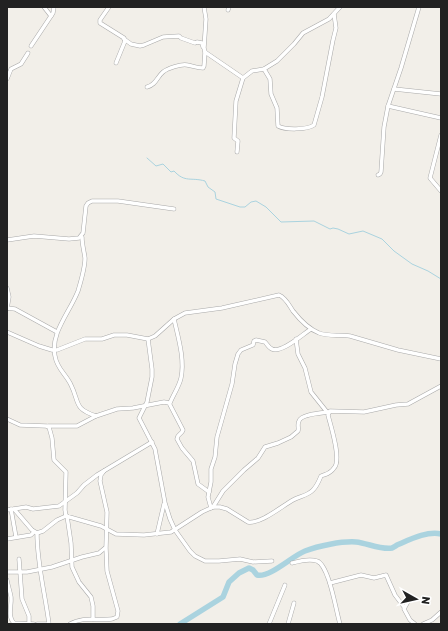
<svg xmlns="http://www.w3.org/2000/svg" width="448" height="631" viewBox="0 0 448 631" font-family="Rubik,sans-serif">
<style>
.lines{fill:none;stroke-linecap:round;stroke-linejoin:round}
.stream{stroke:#aad3df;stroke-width:1}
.river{stroke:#aad3df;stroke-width:5.5}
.street-casing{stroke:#a9a9a9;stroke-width:4.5}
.street{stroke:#fff;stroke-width:3.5}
</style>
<rect width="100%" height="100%" fill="#f2efe9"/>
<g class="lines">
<!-- stream -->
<path class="stream" d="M147,158L156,166L163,164L171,172L174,171C185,183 191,177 205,181L208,187L215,192L216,199L240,207H245L251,202L256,201L266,207L281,222L314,221L330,229L333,228L338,229L349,234L363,231L382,239L394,251L412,264L428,271L441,279"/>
<!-- river -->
<path class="river" d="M180,624L223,597L229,582L239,573L249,568L253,570L257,575C270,578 292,556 305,551C318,546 342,541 356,542C367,543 381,550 392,548C394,547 396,546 397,545C411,539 427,531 441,534"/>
<defs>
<g id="street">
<path d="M44,7L51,16"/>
<path d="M109,7L100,20V23L124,38L125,41L116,63"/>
<path d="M204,7L206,19L204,48L205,52L243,78"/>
<path d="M228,10L229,7"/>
<path d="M124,39L131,44L140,46L144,45L163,37L179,36L181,38L195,43L197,42L202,43L203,47"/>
<path d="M31,46L53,13L54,7"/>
<path d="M264,69L270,79L271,94L277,108L278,126C285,130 307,130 314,125L322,97L333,40L336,28L334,14"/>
<path d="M7,79L11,69L21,64L28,53"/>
<path d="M147,87C156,85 157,77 163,72C168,68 181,64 187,65C193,66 197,68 203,68L204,66L205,52"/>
<path d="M394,89L441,94"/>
<path d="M388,106L441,118"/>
<path d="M441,135L430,178L441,191"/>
<path d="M237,152L238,141L234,138L236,101L243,78L252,71L264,69L277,61L294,44L303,33L329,19L340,7"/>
<path d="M378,175L380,174L381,172L384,127L388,106L401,68L419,7"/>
<path d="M82,237C82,244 84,251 85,258C85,268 81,281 78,291C70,312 50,333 55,356C57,369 66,374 71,385C80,403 73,408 96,416L117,409L133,408L164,402L169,403L183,430L182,432L178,436L177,439L182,448L193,461L198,484L209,492"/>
<path d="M7,240L34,236L69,239L79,238L83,233L86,206L88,203L92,201H118L174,209"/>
<path d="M7,288L9,297L7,309"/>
<path d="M7,308L15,309L57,332"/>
<path d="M7,332L39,346L52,350H57L85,339H102L114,335H127L148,339L155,336L174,319L185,313L222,308L279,295C286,298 289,305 293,311C300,320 309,329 319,333C330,337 340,334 350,336L398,350L441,359"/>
<path d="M148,339L152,369V377L147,402L139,418L155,449L165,503L170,519L175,530L190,551L195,556L205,561H219L240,559L253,562L272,561"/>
<path d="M296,339L298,354L305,368L311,392L327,412"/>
<path d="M170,403C173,395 179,387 181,378C185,359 178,337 174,319"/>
<path d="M7,419L20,425L46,426L49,427L52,438L54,460L66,472L65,510L66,516L101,526L116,534L144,535L171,532L202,512L213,507H220L227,509L248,522C261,524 282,506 293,500C300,496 307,496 313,490C317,486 319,481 321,476C326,474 330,474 334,468C342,460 331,427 328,415L330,411L364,412L396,405L408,404L441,386"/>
<path d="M48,426H77L96,416"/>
<path d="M213,507L223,491L244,470L258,458L265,447L278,443L291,437L298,431C299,428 297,424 299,421C301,414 322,413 329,412"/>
<path d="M211,508L208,497L211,482V469L215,457L217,437L232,384L235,364L238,354L241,350L253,345L254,341L256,340L265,342C267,344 269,348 272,349C281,354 303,334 311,329"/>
<path d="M11,509L16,537"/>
<path d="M14,509L26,507L33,509L59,506L77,493L84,485L97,475L152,442"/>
<path d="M7,510L14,509L32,530L37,533L43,531L57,520L66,516"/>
<path d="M67,516L71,543L72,567L79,582L91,597L93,606V619"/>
<path d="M37,533C37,564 45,593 49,624"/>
<path d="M157,534L164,504"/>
<path d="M7,539L31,535L34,532"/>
<path d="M19,559L22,599L29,616V624"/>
<path d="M292,563C299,561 309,558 317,561C329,565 336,611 340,624"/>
<path d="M7,572H27L52,567L82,557L99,553L105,548"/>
<path d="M7,580C8,586 10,591 11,597C12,606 7,616 14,623L34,624"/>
<path d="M330,583L361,575L374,578L386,575L395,595L404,607"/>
<path d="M410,598L404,609L410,620L415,624"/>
<path d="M37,624H48"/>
<path d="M70,624C83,616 98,621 112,619L117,617L118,611L107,571L106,548L107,512L100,481L101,475L104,471"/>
<path d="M269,624L285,585"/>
<path d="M288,624L294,603"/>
<path d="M423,624L432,620L441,612"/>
</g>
</defs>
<!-- street casing -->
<use href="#street" class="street-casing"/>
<!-- street -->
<use href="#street" class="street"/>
</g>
<!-- border -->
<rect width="448" height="631" fill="none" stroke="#222222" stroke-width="16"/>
<!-- north arrow -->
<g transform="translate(416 599) rotate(98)" stroke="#ffffff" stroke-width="3" paint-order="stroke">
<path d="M0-3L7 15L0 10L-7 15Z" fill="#222222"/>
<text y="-6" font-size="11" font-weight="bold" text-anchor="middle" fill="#222222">N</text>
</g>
</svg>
